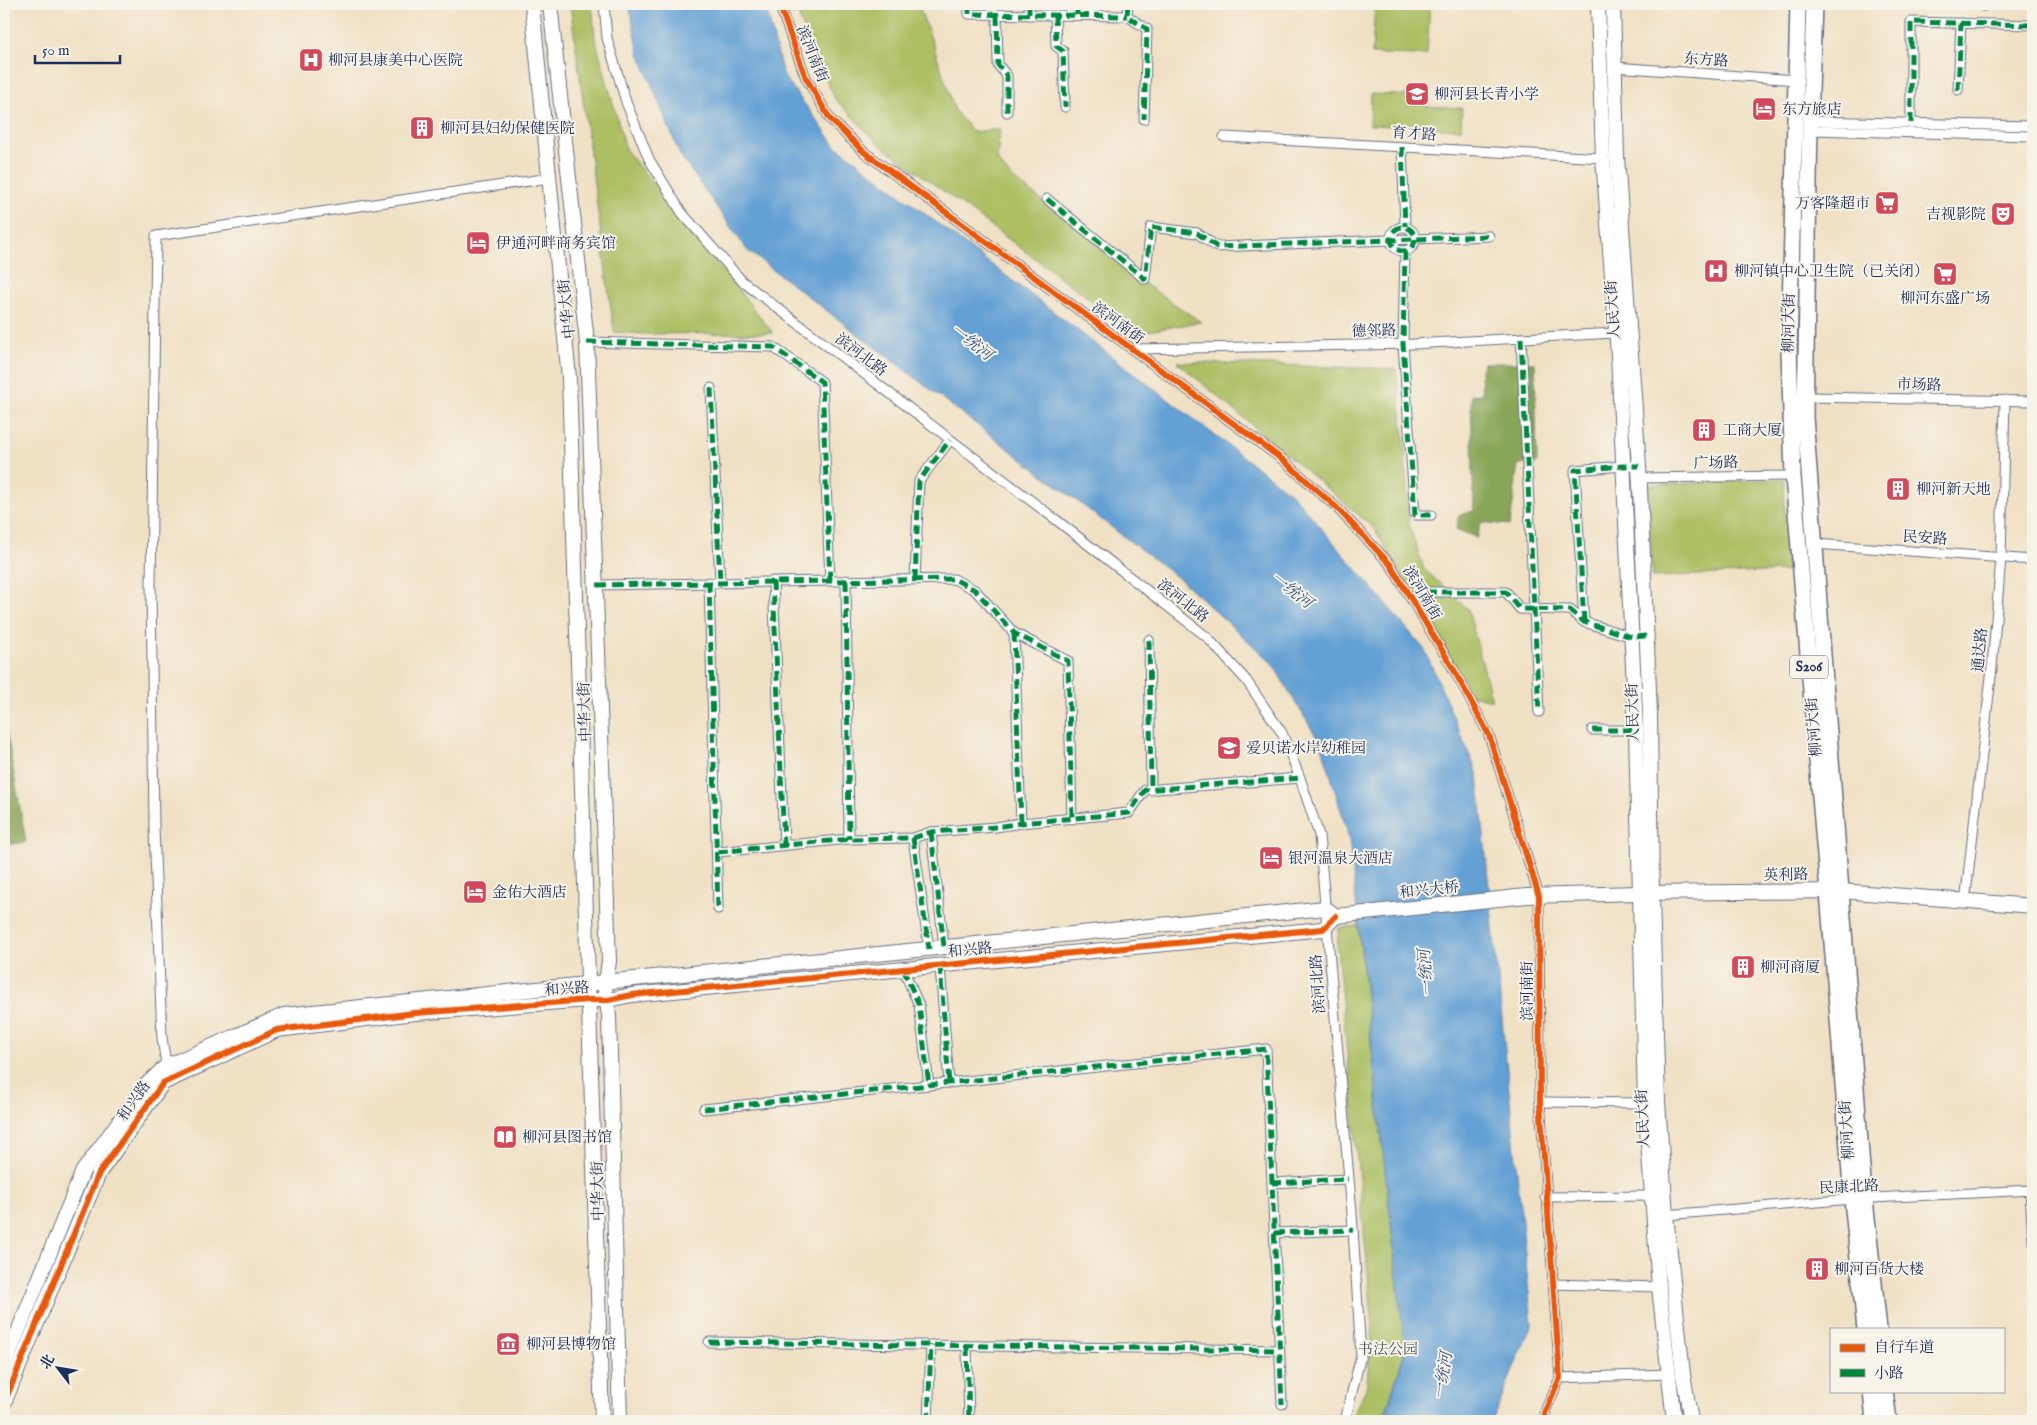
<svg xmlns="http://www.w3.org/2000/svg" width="2037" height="1425" viewBox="0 0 2037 1425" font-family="'IM FELL English','Noto Serif SC',serif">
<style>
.green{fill:#acbf63;stroke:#647760}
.forest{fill:#89a659;stroke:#526a5c}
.water{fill:#63a0d4;stroke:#3f6899}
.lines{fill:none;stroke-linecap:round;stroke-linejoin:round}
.street-casing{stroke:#666d82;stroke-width:11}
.secondary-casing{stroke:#666d82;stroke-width:16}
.primary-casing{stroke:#666d82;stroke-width:18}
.street{stroke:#fff;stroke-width:9}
.secondary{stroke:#fff;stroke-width:14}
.primary{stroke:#fff;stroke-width:15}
.quiet{stroke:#00873e;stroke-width:5;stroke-dasharray:10 5;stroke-linecap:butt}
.cycleway-casing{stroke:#f7f3e8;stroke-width:9}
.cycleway{stroke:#e8590c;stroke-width:6}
.labels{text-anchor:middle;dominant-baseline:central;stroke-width:4;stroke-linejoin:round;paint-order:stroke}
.shield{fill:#f7f3e8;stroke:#5d6a87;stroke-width:1}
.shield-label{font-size:14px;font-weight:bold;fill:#1b2f5e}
.street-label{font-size:15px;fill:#1b2f5e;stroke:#f7f3e8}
.poi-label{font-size:15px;fill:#1b2f5e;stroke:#f7f3e8;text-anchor:start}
.park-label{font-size:15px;fill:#465a60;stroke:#f7f3e8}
.water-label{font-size:16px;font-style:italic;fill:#345787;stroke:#f7f3e8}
</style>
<rect width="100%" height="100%" fill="#f7f3e8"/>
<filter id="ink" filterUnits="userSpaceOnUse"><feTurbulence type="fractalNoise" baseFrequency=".02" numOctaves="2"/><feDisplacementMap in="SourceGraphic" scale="10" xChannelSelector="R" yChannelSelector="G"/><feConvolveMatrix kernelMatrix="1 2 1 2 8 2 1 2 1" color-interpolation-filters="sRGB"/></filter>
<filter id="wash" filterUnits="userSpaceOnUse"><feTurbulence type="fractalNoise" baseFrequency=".0096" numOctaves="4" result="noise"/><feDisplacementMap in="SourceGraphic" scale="20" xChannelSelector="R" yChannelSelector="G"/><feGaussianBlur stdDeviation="1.12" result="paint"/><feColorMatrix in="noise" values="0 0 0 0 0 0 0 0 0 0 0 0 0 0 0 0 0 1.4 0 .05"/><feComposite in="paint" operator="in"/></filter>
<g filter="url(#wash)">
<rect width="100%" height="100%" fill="#f0e1c4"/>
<!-- green -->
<g class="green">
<path d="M570,4H592L595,38L626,150L773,333L641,334L614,332Z"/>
<path d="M793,4H918L932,41L955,111L973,132L1000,129L997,160L1012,178L1089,236L1142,282L1201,322L1136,333L878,143L835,99Z"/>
<path d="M1375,4H1430L1427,55L1372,54Z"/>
<path d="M1371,94L1425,96V106L1462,108L1461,129L1370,125Z"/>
<path d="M1177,362L1396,369L1404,437L1409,525L1424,569L1468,609L1492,700L1471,695L1374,528Z"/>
<path d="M1784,479L1787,571L1652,577L1648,485Z"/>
<path d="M1358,926L1405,1351L1385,1413L1379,1421H1349L1366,1389L1373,1327L1337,948L1339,928Z"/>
</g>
<!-- forest -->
<g class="forest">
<path d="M1484,363H1535L1537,464H1518L1510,525L1481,522L1477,538L1456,529L1459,515L1474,511L1471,395L1482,394L1481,370Z"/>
<path d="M4,718L26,842L4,845Z"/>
</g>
<!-- water -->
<path class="water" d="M629,4H765L783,75L835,145L1293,495L1425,650L1478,775L1532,1324L1492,1421H1384L1405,1351L1349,838L1322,746L1272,663L1181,580L747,250L680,155L639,53Z"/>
</g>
<g filter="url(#ink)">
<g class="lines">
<defs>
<g id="street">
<path d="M604,4L607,38L626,102L649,159L682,213L742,281L1059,522L1207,637L1246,680L1282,733L1300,778L1319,835L1324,892L1352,1213L1361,1355L1345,1421"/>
<path d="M779,4L806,78L830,119L864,152L1283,460L1337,508L1390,564L1454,670L1489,735L1539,896L1540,1102L1560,1378L1546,1409L1544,1421"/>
<path d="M969,4V14L1127,16"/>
<path d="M1029,4V15"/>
<path d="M1128,4L1127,16L1147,29L1144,119"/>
<path d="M1983,6V4"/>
<path d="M781,9L797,4"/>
<path d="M997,15L998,65L1007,76V112"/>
<path d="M1055,15L1056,46L1063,51L1065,107"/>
<path d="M1077,15V4"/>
<path d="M1614,67L1796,80"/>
<path d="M1958,90L1961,23"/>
<path d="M1810,121L2033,126"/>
<path d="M1911,123V22L2033,25"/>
<path d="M1810,130L2033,136"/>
<path d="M1224,137L1603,158"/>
<path d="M1402,147L1405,226"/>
<path d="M1047,199L1145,279L1151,227L1197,233L1217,247L1489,236"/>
<circle cx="1403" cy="239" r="12"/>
<path d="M1405,251L1403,344L1415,515H1431"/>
<path d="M1521,338L1539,712"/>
<path d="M587,342L773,347L822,382L830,581"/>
<path d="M1132,349L1413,344L1616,333"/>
<path d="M711,388L720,582"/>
<path d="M1805,397L2033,401"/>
<path d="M1640,478L1793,476"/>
<path d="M1815,544L2033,560"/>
<path d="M846,580L849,839"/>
<path d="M915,580L919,481L950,440"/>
<path d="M773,581L784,845"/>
<path d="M709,582L718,909"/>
<path d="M597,585L954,579L975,590L1014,633L1068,661L1072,819"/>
<path d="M1411,592H1506L1520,609L1570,610L1584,622L1632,637L1647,636"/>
<path d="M1584,622L1575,470L1623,466H1639"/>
<path d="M1014,633L1021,823"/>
<path d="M1149,640L1151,790"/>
<path d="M1592,730H1636"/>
<path d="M931,832L944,947"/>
<path d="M913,838L929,949"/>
<path d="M718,852L849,839L913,838L931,832L996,827L1021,823L1129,813L1145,790L1300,778"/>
<path d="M1965,902L1992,668L2001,558L2005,400"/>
<path d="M940,966L949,1083"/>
<path d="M903,969L919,1005L929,1085"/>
<path d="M167,1070L162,1038L154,827L151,585L156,236L550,178"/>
<path d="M1540,1102L1645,1103"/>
<path d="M704,1109L1266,1049L1282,1404"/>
<path d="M1272,1183L1348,1179"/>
<path d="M2030,1190L2033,1242"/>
<path d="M1545,1197L1652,1196"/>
<path d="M1666,1215L1852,1199L2033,1190"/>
<path d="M1274,1233L1353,1230"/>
<path d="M1553,1284L1659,1287"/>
<path d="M709,1342L1279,1350"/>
<path d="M967,1346L969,1421"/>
<path d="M1560,1378L1669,1374"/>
<path d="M928,1421L931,1345"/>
</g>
<g id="secondary">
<path d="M532,4L569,378L602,1421"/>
<path d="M550,4L587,342L609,961L605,989L609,1016L620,1421"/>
<path d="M1598,4L1603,158L1618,355L1636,730L1645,1103L1659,1287L1674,1421"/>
<path d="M1613,4L1617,157L1639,466L1650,713L1652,898L1658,1101L1666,1215L1683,1374L1691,1421"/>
<path d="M1336,916L1527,896L1639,893L1841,891L2033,906"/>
<path d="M4,1366L83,1171L145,1086L166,1066L284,1015L1325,908L1336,916"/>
<path d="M4,1403L99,1173L163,1083L277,1030L415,1013L588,1000H608L632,995L1323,929L1336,916"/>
</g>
<g id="primary">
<path d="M1798,4L1789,349L1793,476L1828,891L1852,1199L1865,1329"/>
<path d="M1814,4L1810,121L1805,417L1863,1181L1879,1329"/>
<path d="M1871,1391L1874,1421"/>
<path d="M1885,1391L1889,1421"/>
</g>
</defs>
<!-- street casing -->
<use href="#street" class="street-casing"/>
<!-- secondary casing -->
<use href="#secondary" class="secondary-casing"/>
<!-- primary casing -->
<use href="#primary" class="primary-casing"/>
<!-- street -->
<use href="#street" class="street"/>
<!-- secondary -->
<use href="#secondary" class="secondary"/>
<!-- primary -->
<use href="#primary" class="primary"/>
<!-- quiet -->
<g class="quiet">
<path d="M969,4V14L1127,16"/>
<path d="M1029,4V15"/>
<path d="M1128,4L1127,16L1147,29L1144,119"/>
<path d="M1983,6V4"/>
<path d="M781,9L797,4"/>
<path d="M997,15L998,65L1007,76V112"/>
<path d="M1055,15L1056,46L1063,51L1065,107"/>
<path d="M1077,15V4"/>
<path d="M1958,90L1961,23"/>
<path d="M1911,123V22L2033,25"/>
<path d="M1402,147L1405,226"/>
<path d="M1047,199L1145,279L1151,227L1197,233L1217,247L1489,236"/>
<circle cx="1403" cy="239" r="12"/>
<path d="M1405,251L1403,344L1415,515H1431"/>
<path d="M1521,338L1539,712"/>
<path d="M587,342L773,347L822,382L830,581"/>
<path d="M711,388L720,582"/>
<path d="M846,580L849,839"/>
<path d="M915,580L919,481L950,440"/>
<path d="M773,581L784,845"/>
<path d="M709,582L718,909"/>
<path d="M597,585L954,579L975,590L1014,633L1068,661L1072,819"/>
<path d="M1411,592H1506L1520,609L1570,610L1584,622L1632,637L1647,636"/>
<path d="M1584,622L1575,470L1623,466H1639"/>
<path d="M1014,633L1021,823"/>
<path d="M1149,640L1151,790"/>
<path d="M1592,730H1636"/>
<path d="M931,832L944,947"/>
<path d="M913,838L929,949"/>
<path d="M718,852L849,839L913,838L931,832L996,827L1021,823L1129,813L1145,790L1300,778"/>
<path d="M940,966L949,1083"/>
<path d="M903,969L919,1005L929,1085"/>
<path d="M704,1109L1266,1049L1282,1404"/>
<path d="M1272,1183L1348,1179"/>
<path d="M1274,1233L1353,1230"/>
<path d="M709,1342L1279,1350"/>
<path d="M967,1346L969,1421"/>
<path d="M928,1421L931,1345"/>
</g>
<defs>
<g id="cycleway">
<path d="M779,4L806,78L830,119L864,152L1283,460L1337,508L1390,564L1454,670L1489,735L1539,896L1540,1102L1560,1378L1546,1409L1544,1421"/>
<path d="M4,1403L99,1173L163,1083L277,1030L415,1013L588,1000H608L632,995L1323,929L1336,916"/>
</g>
</defs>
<!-- cycleway casing -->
<use href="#cycleway" class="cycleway-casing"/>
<!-- cycleway -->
<use href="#cycleway" class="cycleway"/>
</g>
</g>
<!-- icons -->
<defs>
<symbol id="hospital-square" viewBox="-11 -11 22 22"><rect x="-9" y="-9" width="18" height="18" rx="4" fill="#d1495b" stroke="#f7f3e8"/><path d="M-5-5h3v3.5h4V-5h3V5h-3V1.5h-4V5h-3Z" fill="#fff"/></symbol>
<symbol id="school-square" viewBox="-11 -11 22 22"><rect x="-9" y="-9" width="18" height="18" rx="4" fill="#d1495b" stroke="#f7f3e8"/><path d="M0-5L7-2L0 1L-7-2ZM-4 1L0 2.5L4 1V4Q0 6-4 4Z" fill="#fff"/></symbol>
<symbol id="hotel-square" viewBox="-11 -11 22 22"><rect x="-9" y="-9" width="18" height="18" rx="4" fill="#d1495b" stroke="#f7f3e8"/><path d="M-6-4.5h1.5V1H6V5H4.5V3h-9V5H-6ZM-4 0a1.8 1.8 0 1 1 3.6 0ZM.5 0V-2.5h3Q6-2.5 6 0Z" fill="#fff"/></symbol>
<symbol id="building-square" viewBox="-11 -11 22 22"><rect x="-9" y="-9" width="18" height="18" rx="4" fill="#d1495b" stroke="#f7f3e8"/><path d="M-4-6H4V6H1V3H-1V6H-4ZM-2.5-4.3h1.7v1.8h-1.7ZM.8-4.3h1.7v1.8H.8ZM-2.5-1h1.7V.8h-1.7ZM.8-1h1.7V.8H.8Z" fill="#fff"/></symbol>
<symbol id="supermarket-square" viewBox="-11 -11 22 22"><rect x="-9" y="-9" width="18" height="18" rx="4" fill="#d1495b" stroke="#f7f3e8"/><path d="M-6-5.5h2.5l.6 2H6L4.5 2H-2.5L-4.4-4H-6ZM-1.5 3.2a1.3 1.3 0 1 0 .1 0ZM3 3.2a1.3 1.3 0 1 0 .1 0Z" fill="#fff"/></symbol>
<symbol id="theatre-square" viewBox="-11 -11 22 22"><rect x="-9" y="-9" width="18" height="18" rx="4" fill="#d1495b" stroke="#f7f3e8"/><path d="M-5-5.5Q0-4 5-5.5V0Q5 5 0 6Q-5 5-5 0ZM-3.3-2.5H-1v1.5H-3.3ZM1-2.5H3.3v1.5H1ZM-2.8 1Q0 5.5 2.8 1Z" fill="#fff"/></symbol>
<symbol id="library-square" viewBox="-11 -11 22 22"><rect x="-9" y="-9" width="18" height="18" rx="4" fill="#d1495b" stroke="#f7f3e8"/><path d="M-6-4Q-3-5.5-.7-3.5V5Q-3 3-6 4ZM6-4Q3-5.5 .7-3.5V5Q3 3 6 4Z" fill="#fff"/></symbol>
<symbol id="museum-square" viewBox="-11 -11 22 22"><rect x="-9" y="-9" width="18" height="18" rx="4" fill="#d1495b" stroke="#f7f3e8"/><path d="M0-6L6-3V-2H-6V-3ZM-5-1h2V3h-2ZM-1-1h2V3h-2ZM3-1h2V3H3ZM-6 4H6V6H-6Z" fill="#fff"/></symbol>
</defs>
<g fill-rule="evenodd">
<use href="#hospital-square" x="297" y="46" width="28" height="28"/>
<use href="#school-square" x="1403" y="80" width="28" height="28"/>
<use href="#hotel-square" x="1750" y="95" width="28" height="28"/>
<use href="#building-square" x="408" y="114" width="28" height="28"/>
<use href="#supermarket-square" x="1873" y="189" width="28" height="28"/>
<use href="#theatre-square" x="1989" y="200" width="28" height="28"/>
<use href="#hotel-square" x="464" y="229" width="28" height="28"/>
<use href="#hospital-square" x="1702" y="257" width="28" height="28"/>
<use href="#supermarket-square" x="1931" y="260" width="28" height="28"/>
<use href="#building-square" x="1690" y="416" width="28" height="28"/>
<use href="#building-square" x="1884" y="475" width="28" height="28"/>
<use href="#school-square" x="1215" y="734" width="28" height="28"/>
<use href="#hotel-square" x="1257" y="844" width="28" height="28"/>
<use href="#hotel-square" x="461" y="878" width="28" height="28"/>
<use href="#building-square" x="1729" y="953" width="28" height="28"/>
<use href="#library-square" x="491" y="1123" width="28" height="28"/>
<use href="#building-square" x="1803" y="1255" width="28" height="28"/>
<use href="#museum-square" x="494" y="1330" width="28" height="28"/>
</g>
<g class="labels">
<!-- shield labels -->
<rect class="shield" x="1790" y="655.5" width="38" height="23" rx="4"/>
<g class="shield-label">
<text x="1809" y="667">S206</text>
</g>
<!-- street labels -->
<g class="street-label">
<text transform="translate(812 54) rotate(68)">滨河南街</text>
<text transform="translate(1706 60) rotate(4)">东方路</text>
<text transform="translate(1414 134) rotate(3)">育才路</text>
<text transform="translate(567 309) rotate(-96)">中华大街</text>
<text transform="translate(1613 310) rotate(-94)">人民大街</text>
<text transform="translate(1118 323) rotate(36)">滨河南街</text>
<text transform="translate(1789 323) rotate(-89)">柳河大街</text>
<text transform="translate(1374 331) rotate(-1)">德邻路</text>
<text transform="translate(861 355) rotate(37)">滨河北路</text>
<text transform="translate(1919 385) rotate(1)">市场路</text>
<text transform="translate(1716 463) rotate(-1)">广场路</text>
<text transform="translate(1925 538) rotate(4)">民安路</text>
<text transform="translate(1422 593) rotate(59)">滨河南街</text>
<text transform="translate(1183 601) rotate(38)">滨河北路</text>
<text transform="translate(1980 650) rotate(-85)">通达路</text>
<text transform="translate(585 712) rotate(-92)">中华大街</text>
<text transform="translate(1633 713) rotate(-92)">人民大街</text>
<text transform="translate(1814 727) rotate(-95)">柳河大街</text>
<text transform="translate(1786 875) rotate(-1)">英利路</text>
<text transform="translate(1429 890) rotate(-6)">和兴大桥</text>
<text transform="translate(970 950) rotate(-5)">和兴路</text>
<text transform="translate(1318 984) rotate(-94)">滨河北路</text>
<text transform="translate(567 989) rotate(-4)">和兴路</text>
<text transform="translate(1527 991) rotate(-90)">滨河南街</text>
<text transform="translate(134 1101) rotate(-55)">和兴路</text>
<text transform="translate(1643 1119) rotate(-93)">人民大街</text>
<text transform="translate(1847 1130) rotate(-94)">柳河大街</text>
<text transform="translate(1849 1187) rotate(-3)">民康北路</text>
<text transform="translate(598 1191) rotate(-91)">中华大街</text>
</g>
<!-- poi labels -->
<g class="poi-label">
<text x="328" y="60">柳河县康美中心医院</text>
<text x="1434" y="94">柳河县长青小学</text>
<text x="1782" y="109">东方旅店</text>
<text x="440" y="128">柳河县妇幼保健医院</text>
<text x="1870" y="203" text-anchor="end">万客隆超市</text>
<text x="1986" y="214" text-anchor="end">吉视影院</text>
<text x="496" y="243">伊通河畔商务宾馆</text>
<text x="1734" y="271">柳河镇中心卫生院（已关闭）</text>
<text x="1945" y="298" text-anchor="middle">柳河东盛广场</text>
<text x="1722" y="430">工商大厦</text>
<text x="1916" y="489">柳河新天地</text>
<text x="1246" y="748">爱贝诺水岸幼稚园</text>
<text x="1288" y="858">银河温泉大酒店</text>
<text x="492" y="892">金佑大酒店</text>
<text x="1760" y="967">柳河商厦</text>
<text x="522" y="1137">柳河县图书馆</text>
<text x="1834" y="1269">柳河百货大楼</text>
<text x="526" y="1344">柳河县博物馆</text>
</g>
<!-- park labels -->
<g class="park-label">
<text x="1388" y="1349">书法公园</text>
</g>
<!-- water labels -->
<g class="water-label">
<text transform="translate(971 343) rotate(38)">一统河</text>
<text transform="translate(1291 591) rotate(38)">一统河</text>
<text transform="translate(1427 973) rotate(-95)">一统河</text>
<text transform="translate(1444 1376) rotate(-81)">一统河</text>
</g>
</g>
<!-- margin -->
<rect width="2037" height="1425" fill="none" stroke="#f7f3e8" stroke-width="20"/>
<!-- legend -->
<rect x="1830" y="1328" width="175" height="65" fill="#f7f3e8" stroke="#9fa5b1"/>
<rect x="1840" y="1344" width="25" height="8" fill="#e8590c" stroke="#9fa5b1"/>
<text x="1874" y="1352" font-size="15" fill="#1b2f5e">自行车道</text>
<rect x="1840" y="1369" width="25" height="8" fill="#00873e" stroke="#9fa5b1"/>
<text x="1874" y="1378" font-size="15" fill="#1b2f5e">小路</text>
<!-- north arrow -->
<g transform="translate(58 1368) rotate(301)" stroke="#f7f3e8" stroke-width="4" paint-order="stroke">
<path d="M0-4L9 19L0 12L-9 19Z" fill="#1b2f5e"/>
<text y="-8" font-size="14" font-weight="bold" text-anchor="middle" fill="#1b2f5e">北</text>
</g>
<!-- scale -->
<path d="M35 55v8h85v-8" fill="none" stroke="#1b2f5e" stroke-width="2.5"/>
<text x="42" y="55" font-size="15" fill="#1b2f5e" stroke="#f7f3e8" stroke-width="4" paint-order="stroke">50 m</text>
</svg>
